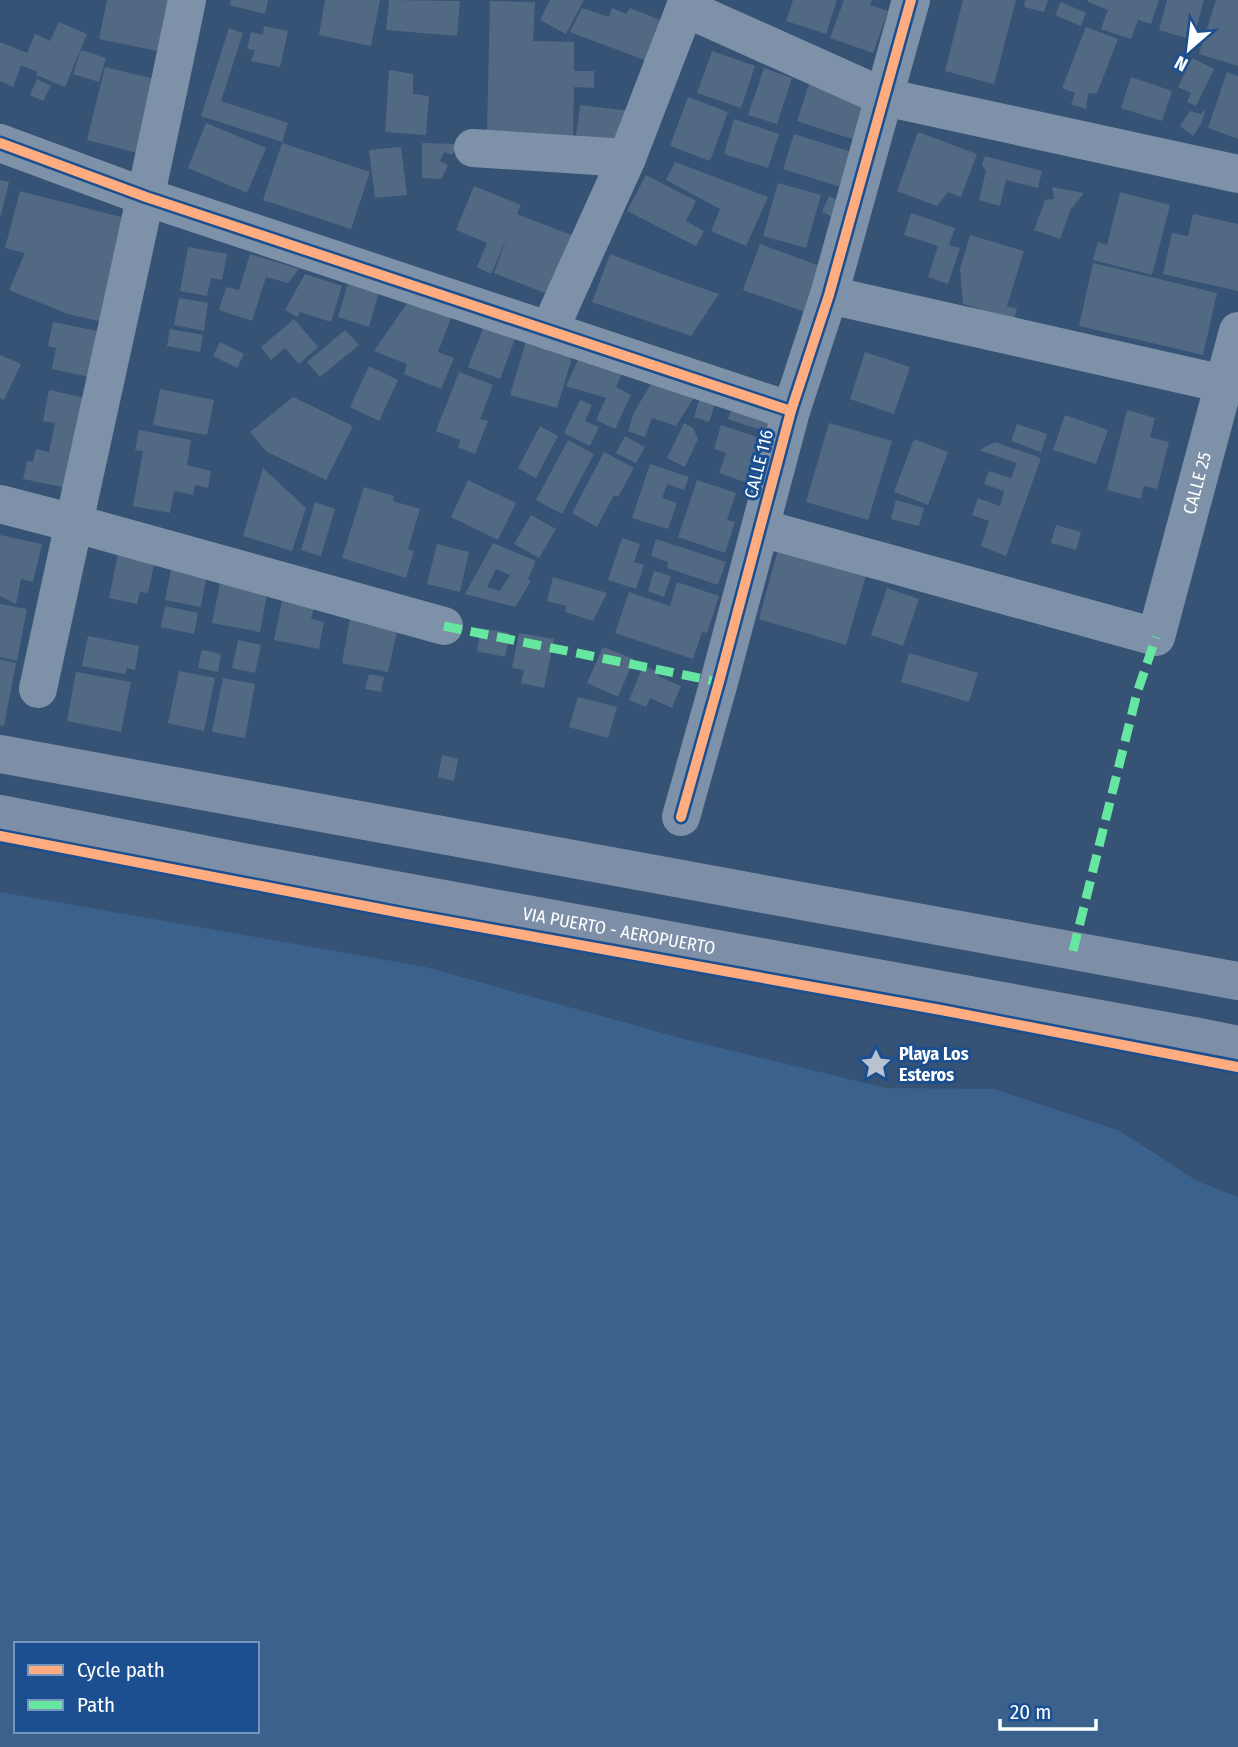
<svg xmlns="http://www.w3.org/2000/svg" width="1238" height="1747" viewBox="0 0 1238 1747" font-family="'Fira Sans Condensed',sans-serif">
<style>
.water{fill:#3b618d;fill-rule:evenodd}
.building{fill:#526984;fill-rule:evenodd}
.lines{fill:none;stroke-linecap:round;stroke-linejoin:round}
.minor{stroke:#7d92a8;stroke-width:38}
.primary{stroke:#7d8ea7;stroke-width:38}
.quiet{stroke:#66e7a1;stroke-width:9;stroke-dasharray:18 9;stroke-linecap:butt}
.cycleway-casing{stroke:#1b4f8f;stroke-width:15}
.cycleway{stroke:#ffac80;stroke-width:10}
.labels{text-anchor:middle;dominant-baseline:central;stroke-width:6;stroke-linejoin:round;paint-order:stroke}
.street-label{font-size:18px;fill:#fff;stroke:#1b4f8f}
.poi-label{font-size:18px;font-weight:bold;fill:#fff;stroke:#1b4f8f;text-anchor:start}
</style>
<rect width="100%" height="100%" fill="#365274"/>
<!-- water -->
<path class="water" d="M0,892L426,967L684,1039L886,1088L994,1089L1120,1131L1197,1181L1238,1197V1747H0ZM16,1644H257V1731H16Z"/>
<!-- building -->
<g class="building">
<path d="M107,0H178L167,53L99,39Z"/>
<path d="M231,0H268L265,14L229,5Z"/>
<path d="M325,0H380L371,46L319,35Z"/>
<path d="M389,0L460,1L457,36L386,30Z"/>
<path d="M550,0H584L566,34L540,20Z"/>
<path d="M793,0H837L826,34L786,21Z"/>
<path d="M844,0H872L870,5L888,11L873,53L830,38Z"/>
<path d="M963,0H1016L994,84L945,71Z"/>
<path d="M1025,0H1048L1044,12L1024,7Z"/>
<path d="M1088,0H1159L1151,24L1138,20L1131,39L1101,29L1108,10L1088,2Z"/>
<path d="M1167,0H1204L1193,40L1159,30Z"/>
<path d="M1216,0H1238V66L1199,54Z"/>
<path d="M490,1L535,2L533,41L574,42V71H594V88L574,87L573,136L487,134Z"/>
<path d="M1061,2L1086,13L1081,26L1055,15Z"/>
<path d="M582,8L609,17L612,8L626,14L630,8L670,24L655,64L570,32Z"/>
<path d="M59,22L87,34L65,87L36,75L37,72L21,65L13,87L0,81V42L27,53L35,34L50,41Z"/>
<path d="M264,26L288,31L280,67L251,61L255,50L247,49L251,32L263,35Z"/>
<path d="M1086,27L1118,39L1097,93L1088,94L1086,109L1071,104L1075,93L1062,88Z"/>
<path d="M229,28L243,33L221,101L288,123L282,142L201,116Z"/>
<path d="M81,50L106,58L99,82L73,74Z"/>
<path d="M712,51L755,66L741,108L697,93Z"/>
<path d="M1192,58L1214,69L1196,106L1187,102L1191,93L1178,87Z"/>
<path d="M105,67L167,82L149,156L87,140Z"/>
<path d="M764,68L792,78L777,124L748,115Z"/>
<path d="M389,70L413,74V94L429,96L426,135L385,132Z"/>
<path d="M1227,72L1238,76V139L1208,128Z"/>
<path d="M1131,77L1172,91L1162,121L1121,108Z"/>
<path d="M37,79L51,86L43,101L30,95Z"/>
<path d="M810,81L877,103L864,143L797,121Z"/>
<path d="M688,97L728,112L710,161L670,146Z"/>
<path d="M580,105L631,111L627,142L576,136Z"/>
<path d="M1206,108L1201,124L1193,136L1180,126L1190,111L1201,114Z"/>
<path d="M734,119L779,134L768,168L724,154Z"/>
<path d="M206,123L266,148L247,193L188,168Z"/>
<path d="M918,132L977,154L961,197L948,192L937,206L897,191Z"/>
<path d="M794,134L858,154L847,189L783,169Z"/>
<path d="M282,143L370,172L351,229L263,200Z"/>
<path d="M422,143L458,144L452,155L444,152L440,161L448,165L441,179L422,178Z"/>
<path d="M401,147L407,195L375,198L369,150Z"/>
<path d="M985,156L1042,171L1038,188L1006,180L1000,206L979,200L986,171L982,165Z"/>
<path d="M675,162L768,197L746,246L711,231L720,209L666,180Z"/>
<path d="M646,175L696,201L686,221L704,231L696,246L627,211Z"/>
<path d="M0,180L9,182L1,215H0Z"/>
<path d="M778,183L821,195L806,248L763,236Z"/>
<path d="M474,186L521,205L517,214L579,238L555,297L494,273L507,237L491,274L477,267L487,243L456,230Z"/>
<path d="M1052,187L1084,193L1071,209L1060,239L1034,230L1045,200L1054,199Z"/>
<path d="M20,191L125,218L116,325L68,314L9,290L25,253L5,248Z"/>
<path d="M1120,192L1170,205L1152,275L1093,260L1098,242L1107,245Z"/>
<path d="M829,196L850,206L843,222L822,212Z"/>
<path d="M911,213L955,228L949,245L960,248L948,284L928,277L938,246L904,235Z"/>
<path d="M1193,214L1238,224V291L1163,274L1172,233L1188,236Z"/>
<path d="M970,235L1024,251L1007,306L1017,309L1014,319L963,304L960,269Z"/>
<path d="M760,244L825,268L808,313L743,290Z"/>
<path d="M188,247L227,254L222,280L211,278L207,296L180,291Z"/>
<path d="M250,254L299,269L288,283L266,277L252,321L219,310L226,287L239,290Z"/>
<path d="M610,254L673,278L719,294L691,336L592,302Z"/>
<path d="M1093,263L1217,293L1203,355L1079,326Z"/>
<path d="M305,274L342,286L331,322L300,312L297,317L285,310Z"/>
<path d="M348,283L379,292L369,327L338,317Z"/>
<path d="M179,298L208,303L204,331L174,325Z"/>
<path d="M410,299L452,315L438,352L454,358L441,389L404,374L407,364L374,351Z"/>
<path d="M294,319L318,347L299,364L285,348L271,360L261,347Z"/>
<path d="M53,322L113,334L104,380L52,369L56,348L48,346Z"/>
<path d="M484,326L515,339L500,379L468,367Z"/>
<path d="M170,329L203,335L200,352L167,346Z"/>
<path d="M345,330L359,345L320,377L307,362Z"/>
<path d="M528,334L575,347L557,408L510,395Z"/>
<path d="M220,342L244,354L237,368L213,356Z"/>
<path d="M583,349L627,362L616,387L631,395L615,429L596,420L606,398L566,386Z"/>
<path d="M865,352L910,367L894,414L850,399Z"/>
<path d="M0,355L21,364L4,400L0,398Z"/>
<path d="M369,366L398,380L379,421L350,407Z"/>
<path d="M459,372L493,385L480,419L488,421L475,454L458,447L460,440L436,431Z"/>
<path d="M655,377L698,391L676,426L652,418L645,437L628,431L634,412Z"/>
<path d="M160,389L214,400L207,435L153,425Z"/>
<path d="M49,390L100,401L82,491L23,479L27,461L33,462L36,449L49,452L55,423L43,421Z"/>
<path d="M702,391L718,396L709,422L694,417Z"/>
<path d="M293,397L353,426L326,480L267,452L250,432Z"/>
<path d="M580,400L592,405L585,421L599,427L590,446L564,433Z"/>
<path d="M735,400L774,412L767,432L728,419Z"/>
<path d="M1127,410L1155,418L1150,437L1169,442L1157,489L1144,486L1141,499L1107,490Z"/>
<path d="M1065,415L1108,430L1096,464L1053,450Z"/>
<path d="M684,423L693,428L698,439L685,467L667,458Z"/>
<path d="M829,423L892,441L868,520L806,502Z"/>
<path d="M1017,424L1047,434L1041,452L1011,441Z"/>
<path d="M721,425L760,438L754,459L758,461L750,484L719,473L726,453L714,449Z"/>
<path d="M540,426L558,436L536,478L518,468Z"/>
<path d="M139,430L191,440L187,465L211,471L208,488L195,485L193,495L174,491L170,513L133,506L143,451L135,450Z"/>
<path d="M625,436L645,447L636,463L616,453Z"/>
<path d="M914,439L948,452L928,505L894,492Z"/>
<path d="M568,440L594,454L562,514L536,500Z"/>
<path d="M995,442L1041,458L1006,556L981,546L989,521L972,515L978,498L1000,506L1004,491L984,484L989,471L1011,478L1017,463L979,450Z"/>
<path d="M604,452L634,468L618,497L614,495L597,527L572,513Z"/>
<path d="M650,464L689,477L684,490L667,484L662,498L677,503L668,529L632,518Z"/>
<path d="M263,468L306,508L292,551L243,536Z"/>
<path d="M468,480L516,503L498,540L451,517Z"/>
<path d="M697,480L736,493L727,520L735,522L725,553L678,537Z"/>
<path d="M364,487L394,496L393,501L420,509L408,549L414,551L406,578L342,558Z"/>
<path d="M896,500L924,508L919,526L891,519Z"/>
<path d="M315,502L335,509L321,556L301,550Z"/>
<path d="M531,515L556,529L539,558L514,544Z"/>
<path d="M1056,525L1081,532L1076,550L1051,543Z"/>
<path d="M0,535L42,544L33,582L21,579L16,604L0,596Z"/>
<path d="M622,538L640,544L634,562L644,565L636,589L608,580Z"/>
<path d="M656,539L726,562L718,585L667,568L668,562L651,556Z"/>
<path d="M493,543L536,561L528,579L531,581L515,607L465,594ZM496,569L510,575L500,591L487,587Z"/>
<path d="M437,544L469,552L460,592L427,584Z"/>
<path d="M779,546L867,572L846,645L759,619Z"/>
<path d="M118,553L155,560L148,593L140,592L137,604L109,598Z"/>
<path d="M173,560L208,567L201,607L165,600Z"/>
<path d="M654,571L671,576L664,597L648,591Z"/>
<path d="M222,573L269,583L260,632L212,623Z"/>
<path d="M553,577L607,593L593,621L565,612L566,606L547,601Z"/>
<path d="M677,582L719,596L707,633L702,632L693,659L615,633L629,592L670,606Z"/>
<path d="M887,588L919,599L903,646L871,635Z"/>
<path d="M282,601L314,608L311,619L324,622L319,649L274,640Z"/>
<path d="M0,604L27,609L17,661L0,657Z"/>
<path d="M165,606L198,613L194,634L161,627Z"/>
<path d="M350,618L398,627L388,672L342,663Z"/>
<path d="M481,628L510,633L505,657L477,651Z"/>
<path d="M519,633L554,639L544,688L521,683L524,670L512,668Z"/>
<path d="M88,636L139,646L135,670L127,668L125,674L82,666Z"/>
<path d="M238,640L261,645L255,673L232,668Z"/>
<path d="M603,647L634,659L618,697L587,683Z"/>
<path d="M202,650L221,654L218,672L198,668Z"/>
<path d="M909,653L978,673L969,702L901,682Z"/>
<path d="M0,659L16,663L4,726L0,725Z"/>
<path d="M643,666L659,672L658,676L681,686L672,708L650,698L646,707L629,700Z"/>
<path d="M179,671L215,678L204,731L168,723Z"/>
<path d="M76,672L131,682L121,732L67,721Z"/>
<path d="M369,674L384,677L381,692L365,689Z"/>
<path d="M223,678L255,684L245,738L212,732Z"/>
<path d="M578,697L617,707L608,738L569,727Z"/>
<path d="M442,755L458,759L454,781L438,777Z"/>
</g>
<g class="lines">
<!-- minor -->
<g class="minor">
<path d="M685,8L884,97L1238,174"/>
<path d="M0,143L146,197L791,411"/>
<path d="M473,148L627,158"/>
<path d="M829,295L1224,384"/>
<path d="M549,331L627,158L688,0"/>
<path d="M0,504L73,523L444,626"/>
<path id="s1" d="M761,528L1156,637L1238,331"/>
<path d="M38,689C87,459 140,230 187,0"/>
<path d="M681,817L719,682L791,411L829,295L911,0"/>
</g>
<!-- primary -->
<g class="primary">
<path d="M0,754L1238,981"/>
<path id="s2" d="M0,814L253,864L1199,1037L1238,1045"/>
</g>
<!-- quiet -->
<g class="quiet">
<path d="M444,626L719,682"/>
<path d="M1073,951L1137,693L1156,637"/>
</g>
<defs>
<g id="cycleway">
<path d="M0,143L146,197L791,411"/>
<path d="M681,817L719,682L791,411L829,295L911,0"/>
<path d="M0,836L407,914L941,1010L1238,1067"/>
</g>
</defs>
<!-- cycleway casing -->
<use href="#cycleway" class="cycleway-casing"/>
<!-- cycleway -->
<use href="#cycleway" class="cycleway"/>
</g>
<!-- icons -->
<defs>
<symbol id="sight-bare" viewBox="-9 -9 18 18"><path d="M0-6L1.8-2.2L6-1.7L2.9 1.2L3.7 5.4L0 3.3L-3.7 5.4L-2.9 1.2L-6-1.7L-1.8-2.2Z" fill="#b9c2ce" stroke="#1b4f8f" stroke-width="2.5" paint-order="stroke"/></symbol>
</defs>
<g fill-rule="evenodd">
<use href="#sight-bare" x="854" y="1042" width="44" height="44"/>
</g>
<g class="labels">
<!-- street labels -->
<g class="street-label">
<text transform="translate(759 464) rotate(-76)">CALLE 116</text>
<text stroke="none"><textPath href="#s1" startOffset="569">CALLE 25</textPath></text>
<text stroke="none"><textPath href="#s2" startOffset="630">VIA PUERTO - AEROPUERTO</textPath></text>
</g>
<!-- poi labels -->
<g class="poi-label">
<text x="899" y="1054">Playa Los<tspan x="899" dy="21">Esteros</tspan></text>
</g>
</g>
<!-- legend -->
<rect x="14" y="1642" width="245" height="91" fill="#1b4f8f" stroke="#7695bc" stroke-width="2"/>
<rect x="28" y="1665" width="35" height="10" fill="#ffac80" stroke="#7695bc" stroke-width="2"/>
<text x="77" y="1677" font-size="21" fill="#ffffff">Cycle path</text>
<rect x="28" y="1700" width="35" height="10" fill="#66e7a1" stroke="#7695bc" stroke-width="2"/>
<text x="77" y="1712" font-size="21" fill="#ffffff">Path</text>
<!-- north arrow -->
<g transform="translate(1189 49) rotate(208)" stroke="#1b4f8f" stroke-width="5" paint-order="stroke">
<path d="M0-5L12 26L0 18L-12 26Z" fill="#ffffff"/>
<text y="-10" font-size="19" font-weight="bold" text-anchor="middle" fill="#ffffff">N</text>
</g>
<!-- scale -->
<path d="M1000 1719v10h96v-10" fill="none" stroke="#ffffff" stroke-width="3.5"/>
<text x="1010" y="1719" font-size="21" fill="#ffffff" stroke="#1b4f8f" stroke-width="5" paint-order="stroke">20 m</text>
</svg>
